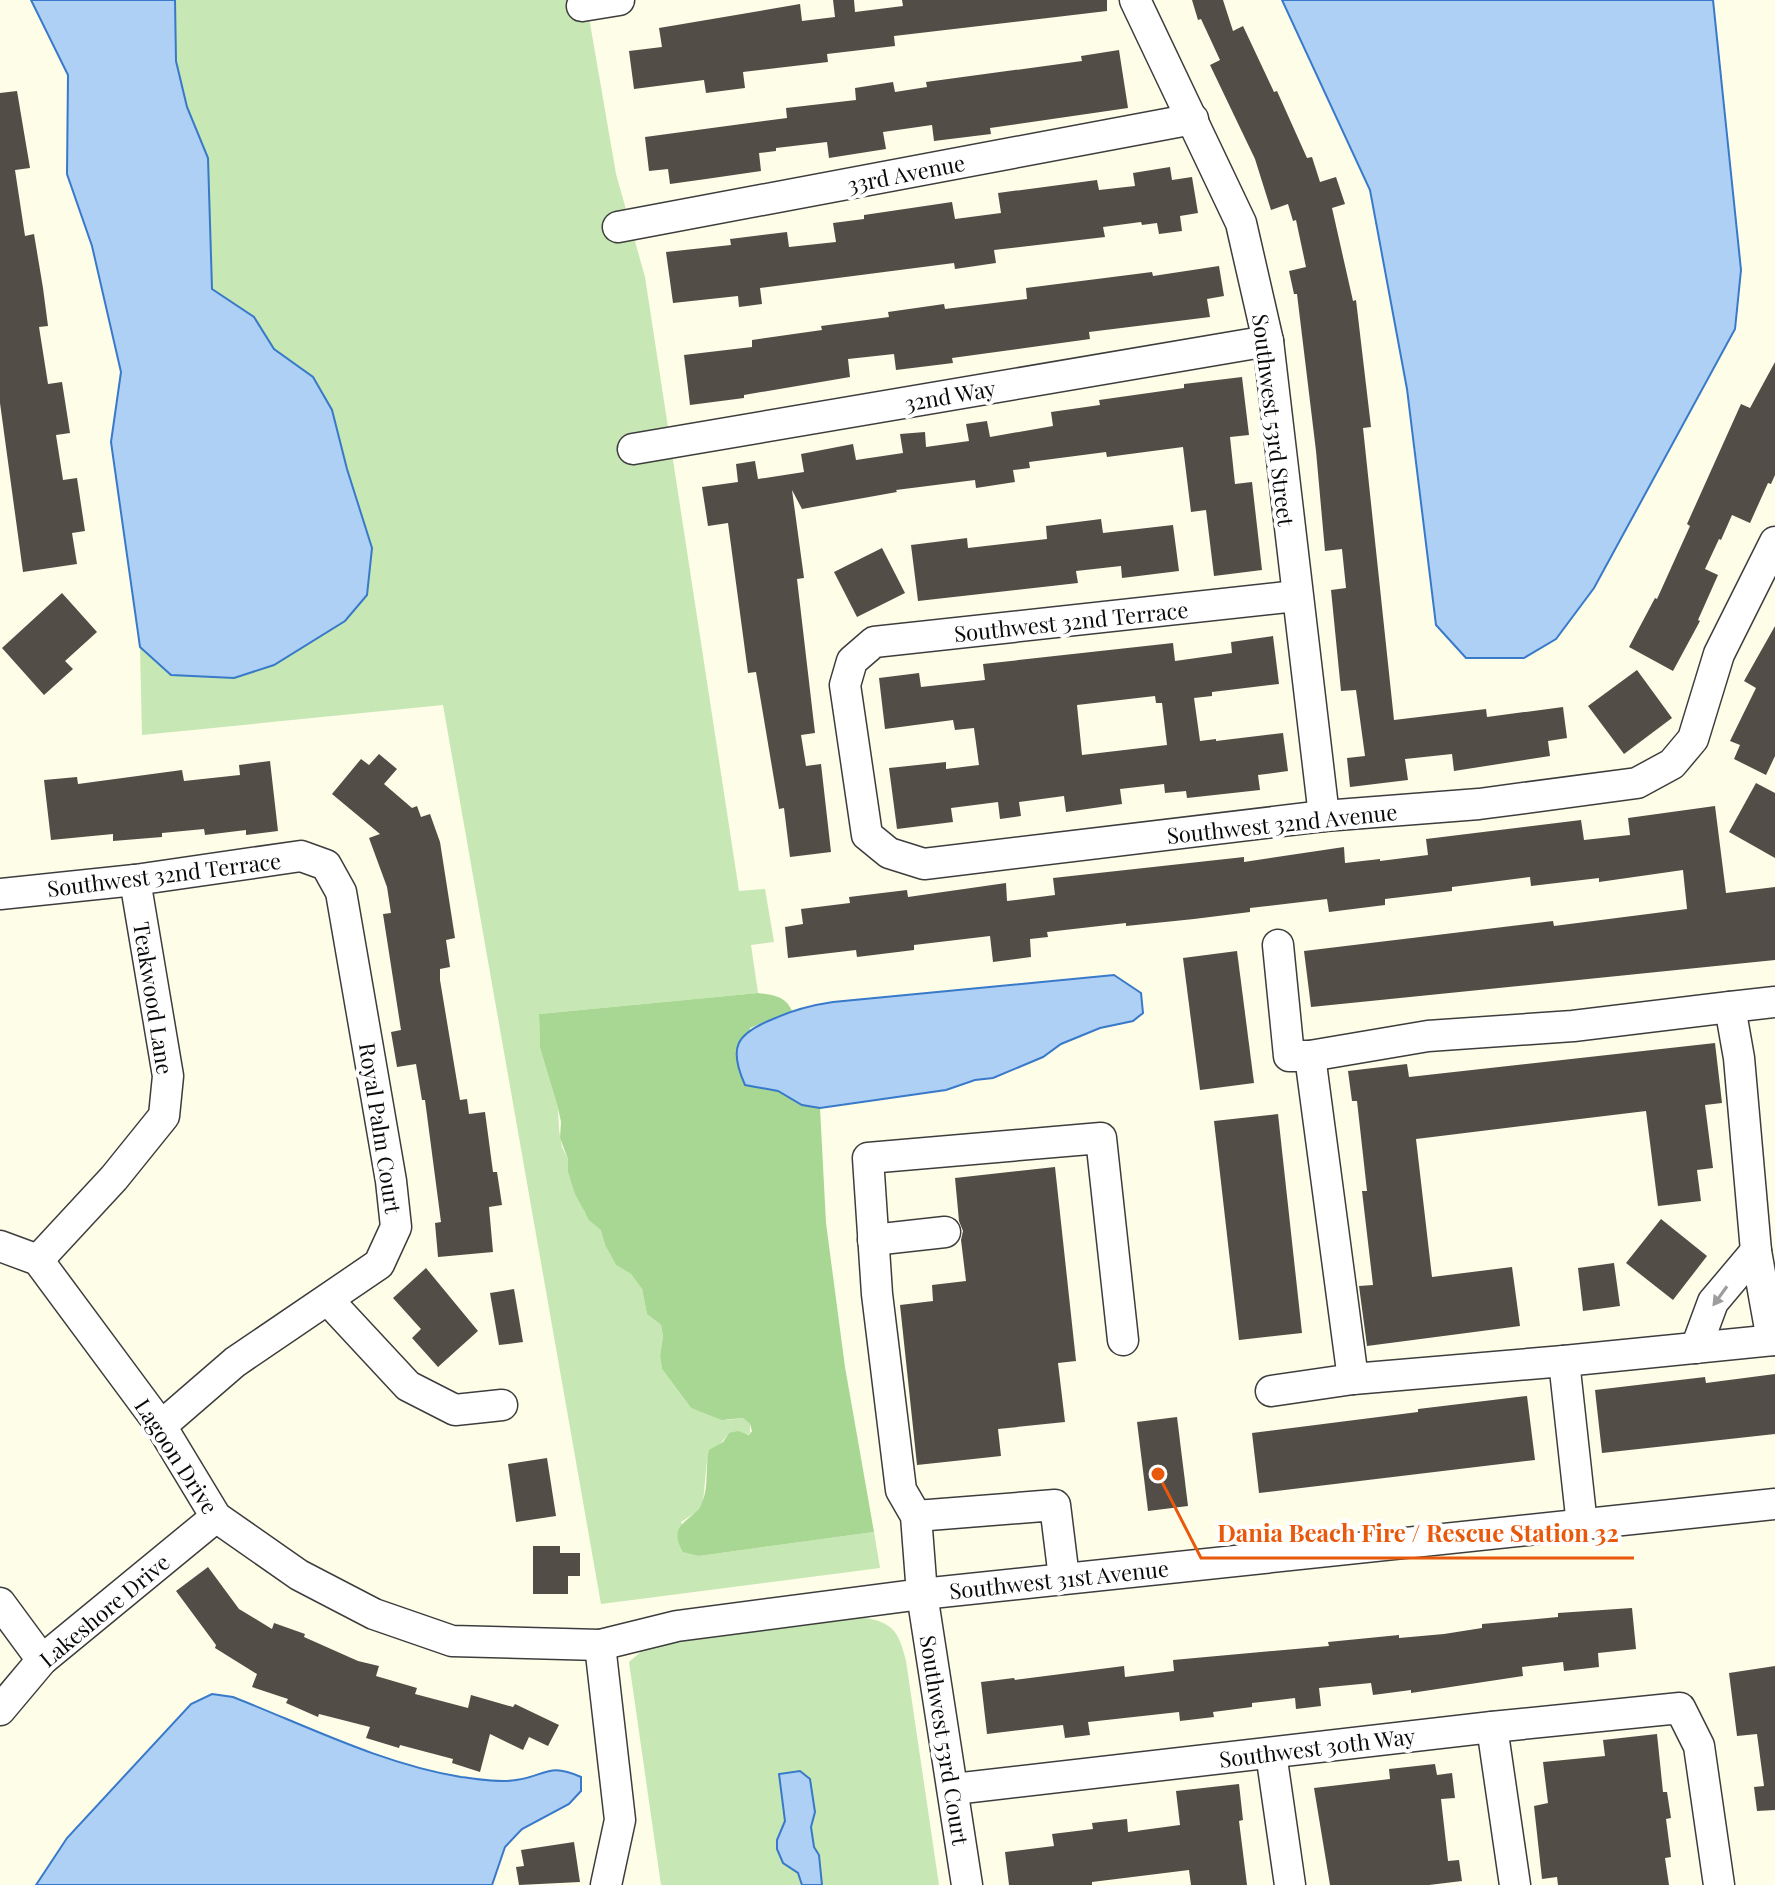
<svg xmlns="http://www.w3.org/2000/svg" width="1775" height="1885" viewBox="0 0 1775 1885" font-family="'Playfair Display',serif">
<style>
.green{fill:#c7e7b4}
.forest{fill:#a8d794}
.water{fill:#aed0f4;stroke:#3879c9;stroke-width:2}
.building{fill:#524d47;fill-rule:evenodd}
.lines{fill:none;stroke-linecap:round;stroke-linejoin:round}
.minor-casing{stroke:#3d3d3d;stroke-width:33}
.minor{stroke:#fff;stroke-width:30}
.oneway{fill:#9d9d9d}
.labels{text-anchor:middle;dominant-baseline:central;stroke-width:8;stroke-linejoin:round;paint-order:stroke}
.street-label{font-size:22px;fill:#0a0a0a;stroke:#fff}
.leader{fill:none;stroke:#e8590c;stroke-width:3}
.callout-dot{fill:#e8590c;stroke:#fff;stroke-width:3}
.callout-label{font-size:24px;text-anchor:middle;font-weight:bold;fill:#e8590c;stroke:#fff;stroke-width:8;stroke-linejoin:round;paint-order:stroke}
</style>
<rect width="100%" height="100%" fill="#fefde8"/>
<!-- green -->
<g class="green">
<path d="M31,0H586L616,174L645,277L739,891L765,889L774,942L751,945L758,993L539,1014L540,1048L558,1108L559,1130L562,1147L568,1159V1172L585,1213L602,1230L605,1245L616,1265L631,1274L642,1289L647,1314L661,1325L663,1336L660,1356L662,1369L691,1408L727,1420L743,1418L750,1424V1434L729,1433L707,1460L703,1502L695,1513L681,1522L699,1556L874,1532L880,1568L601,1604L443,705L142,735L140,647L111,442L121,372L92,246L67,174L68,75Z"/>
<path d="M860,1617C893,1622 898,1630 906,1661L939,1885H661L629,1662L644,1649L668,1640Z"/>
</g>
<!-- forest -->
<path class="forest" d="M758,993C773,995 786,996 792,1011L750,1028L745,1085L778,1091L802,1105L820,1108L826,1223L845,1367L874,1532L699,1556L683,1552C665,1520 696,1523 703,1500C709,1484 705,1466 709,1450L723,1442L729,1433L738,1431L749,1435L752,1431L750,1424L743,1418L722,1420L691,1408L662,1369L660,1356L663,1336L661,1325L647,1314L642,1289L631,1274L616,1265L605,1245L601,1230L589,1220L575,1194L568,1172V1159L560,1138L561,1122L558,1108L540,1048L539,1014Z"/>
<!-- water -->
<g class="water">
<path d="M31,0H175L176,61L187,107L208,158L212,289L254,317L274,349L313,377L332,410L347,469L372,548L367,595L345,621L274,665L234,678L171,675L140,647L111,442L121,372L92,246L67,174L68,75Z"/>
<path d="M1282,0H1713L1741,270L1735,329L1594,588L1556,639L1524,658H1466L1436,625L1407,389L1370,190Z"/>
<path d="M1114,975L1141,993L1143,1013L1133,1021L1100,1028L1061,1044L1043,1057L993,1078L975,1080L946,1090L820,1108L802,1105L778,1091L745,1085C728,1047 736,1034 773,1019C793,1010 812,1005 833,1002Z"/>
<path d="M212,1694L233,1697C307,1726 382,1764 461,1777C479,1779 498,1783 516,1780C546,1776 548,1762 581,1777V1791L569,1804L522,1829L505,1847L492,1885H36L67,1838L191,1704Z"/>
<path d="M800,1771L810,1779L815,1812L811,1827L814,1847L819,1855L822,1885H802L798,1873L783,1863L777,1849V1840L785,1821L779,1774Z"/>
</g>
<!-- building -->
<g class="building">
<path d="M833,0H854L855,12L903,6L902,0H1107V11L894,36L895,46L827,54L828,62L743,72L745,88L706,93L704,80L634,89L629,51L662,47L659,28L800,4L802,21L835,17Z"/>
<path d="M1192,0H1223L1233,31L1243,26L1274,92L1277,91L1307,158L1312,157L1320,182L1336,177L1345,204L1332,208L1353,301L1356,300L1371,427L1363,428L1394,720L1486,709L1487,717L1563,707L1567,738L1548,741L1550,756L1454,771L1452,754L1405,759L1408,780L1350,787L1347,758L1365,756L1356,690L1341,691L1331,590L1346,588L1342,549L1325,551L1316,451L1297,294H1294L1289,271L1306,267L1296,220L1293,221L1288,204L1271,210L1255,159L1210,65L1220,60L1201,19L1198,20Z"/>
<path d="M1119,50L1128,108L990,128L991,134L934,141L932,125L883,132L886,149L829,158L827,142L776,148V151L759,153L761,171L706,179L670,184L668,169L649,171L645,137L787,118L786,108L856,100L855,88L893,82L895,92L927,87L926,82L1082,61L1081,56Z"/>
<path d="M17,91L30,168L15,170L25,236L34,234L43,288L48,326L39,327L48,384L62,382L70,433L56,435L63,480L77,478L85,531L72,533L77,564L23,572L0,403V93Z"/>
<path d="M1170,167L1172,180L1192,177L1198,213L1180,216L1182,231L1159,234L1157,223L1142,225L1141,222L1103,227L1105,237L994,250L996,263L955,269L954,263L760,288L762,304L739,307L738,296L673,303L666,252L731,245L730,239L787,232L789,247L836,242L833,223L864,219V215L952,202L955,219L1001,213L998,193L1097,180L1099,190L1135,186L1133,173Z"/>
<path d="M1219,266L1224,296L1207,299L1210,317L1089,332L1090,339L952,358L953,363L896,370L894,354L848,359L850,377L744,395V398L690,405L684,355L752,347V340L822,330L821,326L889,317L888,312L944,304L945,309L1027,299L1026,288L1152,272L1153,276Z"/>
<path d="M1775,362V475L1771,484L1768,483L1750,523L1732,515L1721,540L1719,539L1705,569L1718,575L1698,620L1700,621L1673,671L1629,647L1655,598L1657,599L1690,526L1687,524L1741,404L1750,408Z"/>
<path d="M1242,377L1249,435L1230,437L1235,484L1252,482L1262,570L1214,576L1206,510L1191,512L1183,447L1107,457L1106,452L1029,462L1030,468L1013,470L1015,482L976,488L975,480L896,490L897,492L802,509L792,490L804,578L797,579L815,733L801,735L806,766L821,764L831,852L790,857L784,808L779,809L756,672L748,673L728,523L708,526L702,487L738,482L736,464L755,461L758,479L804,472L801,454L853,444L856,460L903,453L900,434L925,432L926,447L969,441L966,424L987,421L990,437L1053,426L1051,412L1100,405L1099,400L1184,388V384Z"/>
<path d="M1101,519L1103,533L1173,525L1179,571L1122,578L1121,566L1076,571L1078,583L918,601L911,545L967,538L968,548L1047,539L1046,526Z"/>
<path d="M882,548L905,593L857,617L834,572Z"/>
<path d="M62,593L97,632L65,661L73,669L44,695L2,648Z"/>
<path d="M1775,626V756L1766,775L1734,759L1740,745L1730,741L1756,688L1744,681Z"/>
<path d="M1273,636L1279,684L1212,692V696L1194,698L1200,741L1216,739V741L1283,733L1288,771L1258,775L1260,790L1187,798L1186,791L1165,793L1164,784L1120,789L1122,804L1066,812L1064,796L1019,802L1021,816L1000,819L998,802L951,808L953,822L897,829L889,768L946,762V769L979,765L974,728L955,730L953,720L885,729L879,678L919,673L921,687L985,680L983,664L1173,643L1175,661L1232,653L1231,642ZM1155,696L1156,703H1162L1167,745L1082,755L1077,705Z"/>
<path d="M1637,670L1672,718L1624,754L1588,706Z"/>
<path d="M379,754L397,769L384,784L412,808L417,806L421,817L430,814L440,842L455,938L446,940L450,967L440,969V980L460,1100L467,1099L469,1114L485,1112L493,1172H497L502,1205L489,1207L493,1252L438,1257L435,1223L441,1222L425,1100H422L416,1064L397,1067L391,1032L401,1030L383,914L391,913L387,887L369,838L380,834L332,794L361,759L369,765Z"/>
<path d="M270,761L278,831L246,835V830L205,835L204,829L162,833V837L113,841V834L51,840L44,780L77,777L78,784L182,770L184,781L240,775L239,765Z"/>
<path d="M1756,783L1775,793V858L1729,832Z"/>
<path d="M1715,806L1726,893L1775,887V960L1311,1007L1304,951L1553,921L1554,926L1687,909L1683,870L1599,882V878L1531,886L1530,877L1452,887V891L1385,899V905L1329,912L1327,899L1250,908V912L1194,919L1126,926V923L1047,932L1048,937L1030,939L1031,957L993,962L990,936L914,945V950L857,957L856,950L788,958L785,927L803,924L801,909L850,903L849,897L907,890L908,897L1006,883L1007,901L1055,895L1053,878L1244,857V862L1344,847L1345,863L1380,859V861L1428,855L1426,839L1581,820L1584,840L1630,835L1628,818Z"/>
<path d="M1237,951L1254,1083L1200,1090L1183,958Z"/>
<path d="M1715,1043L1722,1103L1705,1105L1713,1168L1697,1170L1701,1201L1658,1206L1646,1111L1416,1139L1432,1277L1512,1267L1520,1326L1367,1346L1359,1286L1373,1285L1362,1191H1367L1357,1101H1352L1348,1071L1407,1064L1409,1077Z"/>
<path d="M1278,1114L1302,1333L1239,1340L1214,1121Z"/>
<path d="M1055,1167L1076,1361L1058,1363L1065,1422L998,1429L1001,1456L917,1465L900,1305L933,1301L932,1285L966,1281L961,1240L963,1231L959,1221L955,1178Z"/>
<path d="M1661,1219L1707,1256L1673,1300L1626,1263Z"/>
<path d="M1614,1263L1620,1306L1583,1311L1578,1268Z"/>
<path d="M426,1268L478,1331L438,1367L412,1338L421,1329L393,1298Z"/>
<path d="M514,1289L523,1342L499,1345L490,1293Z"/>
<path d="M1775,1374V1434L1602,1453L1595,1390L1705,1377L1706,1383Z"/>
<path d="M1527,1396L1535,1460L1259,1493L1252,1433L1418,1412V1409Z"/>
<path d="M1177,1417L1188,1506L1148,1511L1137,1422Z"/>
<path d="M547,1458L556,1516L516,1522L508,1464Z"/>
<path d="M533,1546H560V1553H580V1576H568V1594H533Z"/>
<path d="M208,1567L239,1609L272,1629L274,1623L305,1634L304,1637L358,1661L379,1666L376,1676L417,1688L415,1694L468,1708L471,1695L513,1707L515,1704L559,1725L548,1746L529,1737L523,1750L490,1734L480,1772L452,1763L453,1759L400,1745L399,1748L366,1738L370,1727L319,1714L318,1717L286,1703L288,1699L252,1687L257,1674L215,1648L216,1645L176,1591Z"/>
<path d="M1632,1608L1636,1649L1598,1653L1599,1667L1564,1671L1563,1662L1522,1667L1523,1676L1411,1693V1690L1373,1695L1371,1683L1319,1688L1321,1706L1296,1709L1295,1698L1252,1703V1707L1213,1712L1214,1717L1180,1721L1179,1712L1088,1722L1090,1735L1065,1738L1063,1725L987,1734L981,1682L1014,1678L1015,1680L1124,1666L1125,1677L1174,1671L1173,1660L1329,1646L1328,1642L1399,1635V1638L1444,1634L1482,1628V1624L1558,1617V1613Z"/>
<path d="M1775,1666V1810L1757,1811L1754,1787L1764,1786L1757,1734L1737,1736L1729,1673Z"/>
<path d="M1657,1734L1663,1792H1667L1671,1818L1666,1819L1671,1857L1665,1858L1669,1885H1558L1557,1877L1542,1879L1534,1806L1548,1803L1543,1762L1605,1756L1603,1740Z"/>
<path d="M1435,1764L1437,1775L1452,1773L1455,1798L1441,1799L1448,1861L1459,1860L1462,1881L1429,1885H1330L1314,1788L1390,1779L1389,1769Z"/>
<path d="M1239,1784L1243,1820L1239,1821L1247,1885H1191L1189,1870L1092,1882V1885H1009L1005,1852L1054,1846L1052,1834L1093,1829L1092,1823L1127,1819L1128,1832L1180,1825L1176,1791Z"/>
<path d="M574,1842L580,1882L519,1885L516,1867L524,1866L521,1850Z"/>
</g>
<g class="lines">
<defs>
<g id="minor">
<path d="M1135,0L1241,223L1268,341L1324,816"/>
<path d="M582,6L619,0"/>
<path d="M618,227L1193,119"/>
<path d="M633,449L1268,341"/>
<path d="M1296,596L874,642L852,661L845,685L867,835L889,853L924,864L1324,816L1479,804L1637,783L1672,764L1693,739L1719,654L1775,542"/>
<path d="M0,894L135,880L301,856L326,865L341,892L391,1181L396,1227L379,1264L235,1362L161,1426"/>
<path d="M1278,945L1289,1056H1310L1428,1036L1573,1026L1730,1007"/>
<path d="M873,1240L945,1232"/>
<path d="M0,1246L38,1260L161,1426L216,1517L299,1575L374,1614L452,1641L600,1645L677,1626L922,1594L1775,1504"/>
<path d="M38,1260L114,1178L164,1116L168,1076L135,880"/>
<path d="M328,1300L408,1386L455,1410L502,1405"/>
<path d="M1772,1340L1756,1251L1739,1058L1730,1007L1775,1002"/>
<path d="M1696,1348L1713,1302L1756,1251"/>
<path d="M1353,1379L1564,1361"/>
<path d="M1271,1391L1353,1379L1310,1056"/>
<path d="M916,1516L1055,1505L1064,1578"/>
<path d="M1582,1525L1564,1361L1775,1340"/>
<path d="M0,1603L42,1660"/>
<path d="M600,1645L620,1820L606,1885"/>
<path d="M0,1710L42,1660L216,1517"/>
<path d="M1492,1727L1515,1885"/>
<path d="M1271,1753L1290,1885"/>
<path d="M954,1789L1492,1727L1680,1708L1699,1746L1719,1885"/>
<path d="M967,1885L922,1594L916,1516L901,1490L877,1294L868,1158L1101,1138L1123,1340"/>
</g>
</defs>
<!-- minor casing -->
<use href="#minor" class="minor-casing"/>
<!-- minor -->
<use href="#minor" class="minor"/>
</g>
<!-- one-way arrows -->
<defs><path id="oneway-solid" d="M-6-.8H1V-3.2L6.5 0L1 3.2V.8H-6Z" transform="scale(2)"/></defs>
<use class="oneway" href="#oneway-solid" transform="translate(1720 1296) rotate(126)"/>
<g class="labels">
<!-- street labels -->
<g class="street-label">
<text transform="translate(906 173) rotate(-11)">33rd Avenue</text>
<text transform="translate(950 395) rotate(-10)">32nd Way</text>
<text transform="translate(1274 420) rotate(83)">Southwest 53rd Street</text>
<text transform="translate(1071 621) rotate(-6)">Southwest 32nd Terrace</text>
<text transform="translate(1282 823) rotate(-6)">Southwest 32nd Avenue</text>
<text transform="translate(164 874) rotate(-7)">Southwest 32nd Terrace</text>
<text transform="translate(154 998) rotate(81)">Teakwood Lane</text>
<text transform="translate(381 1128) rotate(81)">Royal Palm Court</text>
<text transform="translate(177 1456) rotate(57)">Lagoon Drive</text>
<text transform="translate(1059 1579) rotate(-6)">Southwest 31st Avenue</text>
<text transform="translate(104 1610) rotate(-40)">Lakeshore Drive</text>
<text transform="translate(945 1740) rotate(81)">Southwest 53rd Court</text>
<text transform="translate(1317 1747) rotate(-7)">Southwest 30th Way</text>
</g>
</g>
<!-- callouts -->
<path class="leader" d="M1158 1474L1201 1558H1634"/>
<circle class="callout-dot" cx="1158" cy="1474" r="8"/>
<g class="callout-label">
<text x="1418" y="1542">Dania Beach Fire / Rescue Station 32</text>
</g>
</svg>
